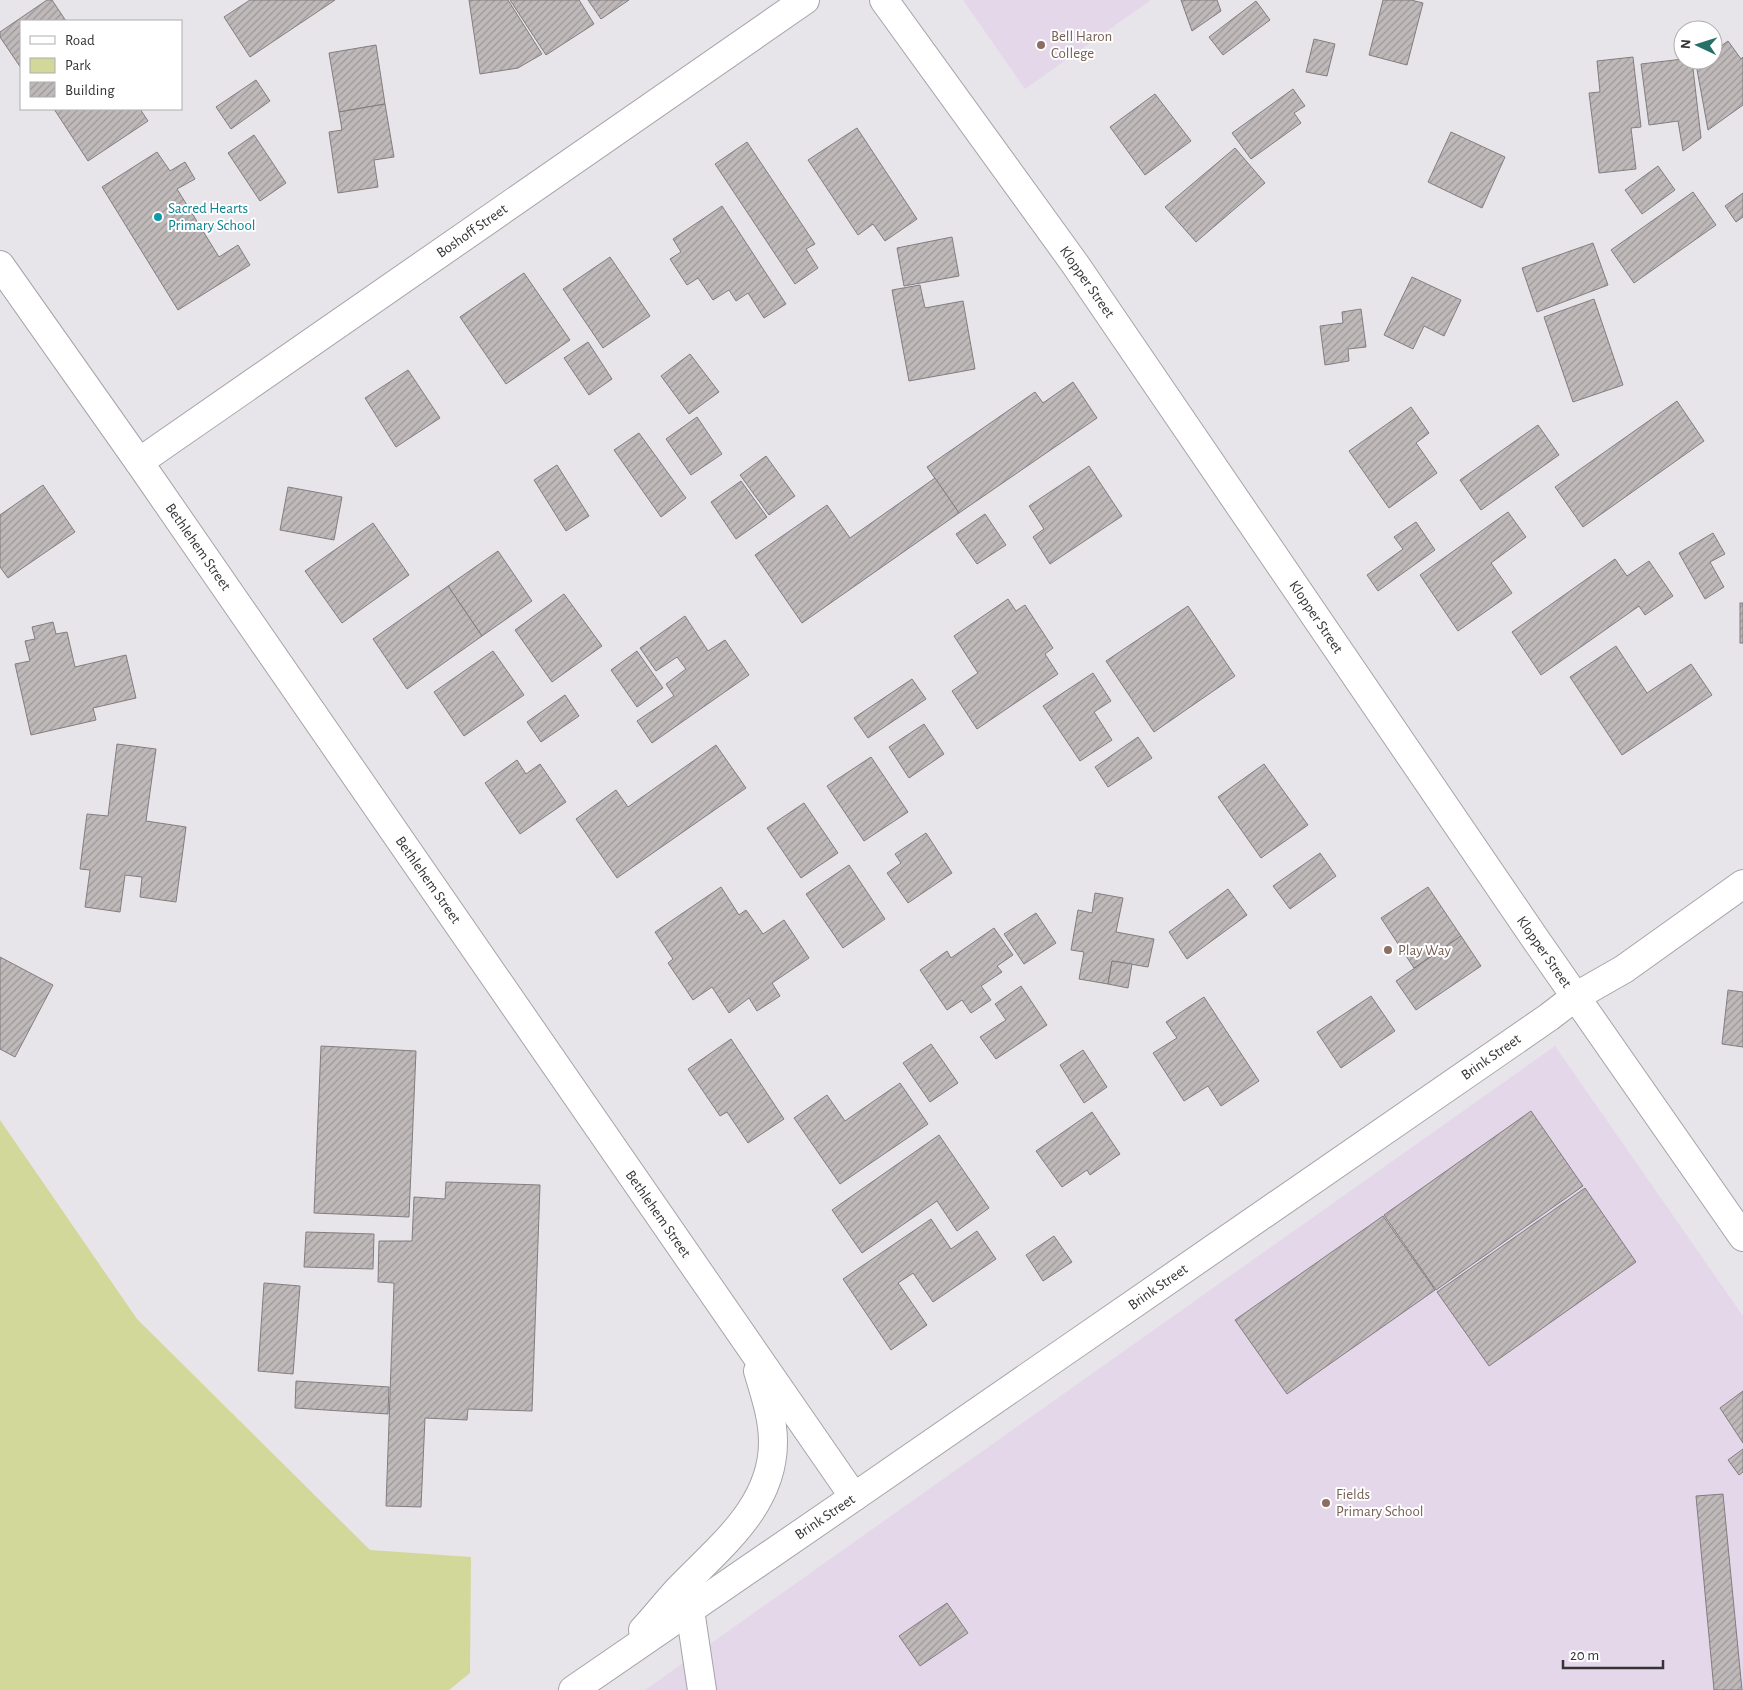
<svg xmlns="http://www.w3.org/2000/svg" width="1743" height="1690" viewBox="0 0 1743 1690" font-family="'Alegreya Sans',sans-serif">
<style>
.education{fill:#e4d7ea}
.green{fill:#d2d899}
.building{fill:url(#building-hatch);stroke:#837d7f}
.lines{fill:none;stroke-linecap:round;stroke-linejoin:round}
.minor-casing{stroke:#a6a4a9;stroke-width:30}
.major-casing{stroke:#a6a4a9;stroke-width:30}
.minor{stroke:#fff;stroke-width:28}
.major{stroke:#fff;stroke-width:28}
.education-dot{fill:#8d6e63;stroke:#fff;stroke-width:2}
.culture-dot{fill:#0f9aa8;stroke:#fff;stroke-width:2}
.labels{text-anchor:middle;dominant-baseline:central;stroke-width:4;stroke-linejoin:round;paint-order:stroke}
.education-label{font-size:15px;fill:#785e54;stroke:#fff;text-anchor:start}
.culture-label{font-size:15px;fill:#0d838f;stroke:#fff;text-anchor:start}
.street-label{font-size:15px;fill:#343335;stroke:#fff}
</style>
<defs>
<pattern id="building-hatch" width="6" height="6" patternUnits="userSpaceOnUse" patternTransform="scale(1.25)"><rect width="6" height="6" fill="#bfb9ba"/><path d="M-1 1l2-2M0 6l6-6M5 7l2-2" fill="none" stroke="#9c9798"/></pattern>
</defs>
<rect width="100%" height="100%" fill="#e7e5ea"/>
<!-- education -->
<g class="education">
<path d="M963,0H1151L1025,89Z"/>
<path d="M1555,1046L1743,1316V1690H645Z"/>
</g>
<!-- green -->
<path class="green" d="M0,1120L137,1319L370,1550L471,1557L470,1673L449,1690H0Z"/>
<!-- building -->
<g class="building">
<path d="M47,0H52L66,21H21V68L0,37V32Z"/>
<path d="M250,0H335L250,57L224,17Z"/>
<path d="M469,0H508L542,54L518,68L480,74Z"/>
<path d="M510,0H579L594,24L546,55Z"/>
<path d="M588,0H629L601,19Z"/>
<path d="M1181,0H1217L1221,11L1192,31Z"/>
<path d="M1383,0H1411L1423,3L1407,65L1369,55Z"/>
<path d="M1256,1L1270,20L1223,55L1209,37Z"/>
<path d="M1314,39L1335,44L1327,76L1306,72Z"/>
<path d="M1728,41L1741,59L1743,57V105L1708,130L1696,64L1702,60H1713V52Z"/>
<path d="M376,45L385,104L339,112L329,53Z"/>
<path d="M1633,57L1641,127L1631,128L1636,169L1599,173L1589,93L1600,92L1597,61Z"/>
<path d="M1683,59L1692,60L1701,138L1683,151L1678,121L1649,125L1641,64Z"/>
<path d="M256,80L270,101L231,129L216,107Z"/>
<path d="M1293,89L1305,106L1294,113L1301,123L1251,159L1232,133Z"/>
<path d="M1155,94L1191,141L1145,175L1110,127Z"/>
<path d="M385,104L394,157L374,160L378,187L338,193L329,132L342,130L339,112Z"/>
<path d="M54,109H140L148,121L88,161Z"/>
<path d="M857,128L917,219L885,241L873,224L858,235L808,160Z"/>
<path d="M1451,132L1505,157L1482,208L1428,182Z"/>
<path d="M254,135L286,183L260,201L228,153Z"/>
<path d="M747,142L815,244L806,249L818,268L795,284L715,164Z"/>
<path d="M1235,148L1265,183L1196,242L1165,207Z"/>
<path d="M157,152L170,171L185,162L195,179L177,189L219,257L238,245L250,265L178,310L102,187Z"/>
<path d="M1658,166L1675,190L1642,214L1625,190Z"/>
<path d="M1693,192L1716,225L1634,283L1611,250Z"/>
<path d="M1743,193V217L1736,222L1725,206Z"/>
<path d="M722,206L786,304L764,318L748,293L736,301L729,290L713,300L698,278L687,285L670,259L681,252L673,239Z"/>
<path d="M952,237L959,276L904,286L897,248Z"/>
<path d="M1593,243L1608,285L1537,312L1522,268Z"/>
<path d="M610,257L650,316L603,348L563,289Z"/>
<path d="M524,273L570,340L506,384L460,317Z"/>
<path d="M1412,277L1461,300L1444,336L1424,326L1413,349L1384,335Z"/>
<path d="M920,285L925,308L963,301L975,369L909,381L892,290Z"/>
<path d="M1594,299L1623,385L1573,402L1544,317Z"/>
<path d="M1361,309L1366,347L1348,349L1349,361L1325,365L1320,326L1343,323L1342,312Z"/>
<path d="M588,342L612,379L589,395L564,358Z"/>
<path d="M690,354L719,392L689,414L661,376Z"/>
<path d="M408,370L440,418L396,447L365,398Z"/>
<path d="M1073,382L1097,418L959,513L927,467L1035,392L1043,403Z"/>
<path d="M1677,401L1704,441L1583,527L1555,487Z"/>
<path d="M1411,407L1429,433L1416,443L1437,473L1389,508L1349,451Z"/>
<path d="M697,417L722,454L691,475L666,439Z"/>
<path d="M1538,425L1559,455L1481,510L1460,480Z"/>
<path d="M639,433L686,498L661,517L614,450Z"/>
<path d="M766,456L795,496L769,515L740,475Z"/>
<path d="M557,465L589,516L566,531L534,480Z"/>
<path d="M1089,466L1122,516L1050,564L1033,537L1044,529L1029,506Z"/>
<path d="M935,478L959,513L802,623L755,555L827,505L850,538Z"/>
<path d="M741,481L767,517L736,539L711,502Z"/>
<path d="M43,485L75,532L8,578L0,567V515Z"/>
<path d="M288,487L342,497L334,540L280,530Z"/>
<path d="M1508,512L1526,537L1491,563L1512,593L1458,631L1420,575Z"/>
<path d="M985,514L1006,545L977,564L956,534Z"/>
<path d="M1416,522L1435,550L1378,591L1367,575L1403,549L1394,537Z"/>
<path d="M373,523L409,575L342,623L305,571Z"/>
<path d="M1713,533L1725,554L1710,562L1724,587L1705,599L1679,553Z"/>
<path d="M498,551L532,601L482,636L448,586Z"/>
<path d="M1615,559L1627,576L1649,561L1673,596L1645,615L1639,606L1541,675L1512,632Z"/>
<path d="M448,586L482,636L407,689L373,639Z"/>
<path d="M564,594L602,646L552,682L515,630Z"/>
<path d="M1008,599L1016,611L1025,605L1053,648L1045,654L1058,674L977,729L952,691L978,673L954,636Z"/>
<rect x="1740" y="603" width="3" height="40"/>
<path d="M1188,606L1235,676L1154,732L1106,661Z"/>
<path d="M685,616L708,651L725,640L749,675L652,743L637,721L674,696L666,684L686,669L677,657L656,671L640,648Z"/>
<path d="M53,622L56,634L67,632L75,667L126,655L136,698L93,708L96,720L31,735L15,664L30,661L25,641L35,639L32,627Z"/>
<path d="M1616,646L1647,693L1691,664L1712,695L1622,755L1570,677Z"/>
<path d="M493,651L524,695L464,736L434,692Z"/>
<path d="M637,651L663,688L637,707L611,670Z"/>
<path d="M1093,673L1111,701L1094,712L1112,740L1080,761L1043,706Z"/>
<path d="M912,679L926,699L868,738L854,718Z"/>
<path d="M565,695L579,716L541,742L527,722Z"/>
<path d="M924,724L944,754L909,778L889,747Z"/>
<path d="M1138,737L1152,758L1108,787L1095,767Z"/>
<path d="M117,744L156,749L146,821L186,827L176,902L140,897L142,877L125,875L120,912L85,907L90,870L80,869L87,814L108,816Z"/>
<path d="M716,745L746,788L617,878L576,819L616,790L628,807Z"/>
<path d="M871,757L908,812L864,841L827,786Z"/>
<path d="M517,760L526,774L540,764L566,802L520,834L485,783Z"/>
<path d="M1264,764L1308,825L1261,858L1218,797Z"/>
<path d="M804,803L838,853L801,878L767,828Z"/>
<path d="M926,833L952,873L908,903L887,873L901,863L895,854Z"/>
<path d="M1320,853L1336,876L1290,909L1273,886Z"/>
<path d="M849,865L885,919L843,948L806,894Z"/>
<path d="M721,887L739,915L746,910L763,934L784,920L809,958L772,983L780,996L757,1011L749,998L729,1013L712,987L693,1000L668,963L673,959L655,932Z"/>
<path d="M1428,887L1461,936L1414,968L1381,918Z"/>
<path d="M1228,889L1247,915L1187,959L1169,932Z"/>
<path d="M1095,893L1123,898L1116,932L1154,939L1148,967L1112,961L1108,984L1079,979L1084,952L1071,950L1078,910L1092,913Z"/>
<path d="M1036,913L1056,943L1024,964L1004,934Z"/>
<path d="M994,928L1013,955L997,966L1002,972L981,986L991,1000L971,1013L962,1000L947,1010L920,970L947,951L951,958Z"/>
<path d="M1461,936L1481,966L1416,1010L1396,981Z"/>
<path d="M0,957L53,985L15,1057L0,1049Z"/>
<path d="M1112,961L1132,964L1128,988L1108,984Z"/>
<path d="M1021,986L1047,1025L996,1059L980,1037L1006,1020L995,1004Z"/>
<path d="M1728,990L1743,992V1047L1722,1044Z"/>
<path d="M1371,996L1395,1031L1341,1068L1317,1032Z"/>
<path d="M1204,997L1259,1081L1221,1106L1208,1086L1184,1101L1153,1053L1177,1038L1166,1022Z"/>
<path d="M731,1039L784,1119L748,1143L727,1112L720,1116L688,1069Z"/>
<path d="M931,1044L958,1083L930,1102L903,1063Z"/>
<path d="M321,1046L416,1051L409,1217L314,1213Z"/>
<path d="M1083,1050L1107,1087L1084,1103L1060,1065Z"/>
<path d="M900,1083L928,1124L840,1184L794,1118L827,1095L845,1121Z"/>
<path d="M1531,1111L1583,1186L1436,1290L1384,1215Z"/>
<path d="M1092,1112L1120,1154L1090,1175L1087,1170L1062,1187L1036,1151Z"/>
<path d="M939,1135L989,1208L957,1231L937,1201L862,1253L832,1210Z"/>
<path d="M446,1182L540,1185L532,1411L468,1409L467,1420L425,1418L421,1507L386,1506L394,1283L378,1282L379,1241H412L414,1197L445,1199Z"/>
<path d="M1585,1188L1636,1262L1489,1366L1437,1292Z"/>
<path d="M1383,1216L1435,1290L1287,1394L1235,1320Z"/>
<path d="M931,1219L951,1249L977,1231L996,1259L933,1302L913,1273L898,1283L927,1325L891,1350L843,1279Z"/>
<path d="M306,1232L374,1234L373,1269L304,1267Z"/>
<path d="M1054,1236L1072,1262L1043,1281L1026,1255Z"/>
<path d="M264,1283L300,1286L293,1374L258,1371Z"/>
<path d="M296,1381L389,1387L388,1414L295,1408Z"/>
<path d="M1743,1391V1443L1720,1408Z"/>
<path d="M1743,1449V1472L1739,1475L1728,1460Z"/>
<path d="M1723,1494L1742,1690H1714L1696,1496Z"/>
<path d="M947,1603L968,1633L920,1666L899,1636Z"/>
</g>
<g class="lines">
<defs>
<g id="minor">
<path d="M884,0L1075,264L1536,940L1743,1237"/>
<path d="M139,462L805,0"/>
<path d="M854,1497L1549,1017L1575,997L1624,969L1743,884"/>
<path d="M690,1610L702,1690"/>
</g>
<g id="major">
<path d="M0,265L139,462L854,1497L573,1690"/>
<path d="M643,1630C655,1617 666,1603 678,1590C719,1547 773,1507 773,1442C773,1418 765,1394 758,1371"/>
</g>
</defs>
<!-- minor casing -->
<use href="#minor" class="minor-casing"/>
<!-- major casing -->
<use href="#major" class="major-casing"/>
<!-- minor -->
<use href="#minor" class="minor"/>
<!-- major -->
<use href="#major" class="major"/>
</g>
<!-- markers -->
<g class="education-dot">
<circle cx="1041" cy="45" r="5"/>
<circle cx="1388" cy="950" r="5"/>
<circle cx="1326" cy="1503" r="5"/>
</g>
<circle class="culture-dot" cx="158" cy="217" r="5"/>
<g class="labels">
<!-- education labels -->
<g class="education-label">
<text x="1051" y="36">Bell Haron<tspan x="1051" dy="17">College</tspan></text>
<text x="1398" y="950">Play Way</text>
<text x="1336" y="1494">Fields<tspan x="1336" dy="17">Primary School</tspan></text>
</g>
<!-- culture labels -->
<g class="culture-label">
<text x="168" y="208">Sacred Hearts<tspan x="168" dy="17">Primary School</tspan></text>
</g>
<!-- street labels -->
<g class="street-label">
<text transform="translate(472 231) rotate(-35)">Boshoff Street</text>
<text transform="translate(1087 282) rotate(55)">Klopper Street</text>
<text transform="translate(198 547) rotate(55)">Bethlehem Street</text>
<text transform="translate(1316 617) rotate(56)">Klopper Street</text>
<text transform="translate(428 880) rotate(55)">Bethlehem Street</text>
<text transform="translate(1544 952) rotate(55)">Klopper Street</text>
<text transform="translate(1491 1057) rotate(-35)">Brink Street</text>
<text transform="translate(658 1214) rotate(55)">Bethlehem Street</text>
<text transform="translate(1158 1287) rotate(-35)">Brink Street</text>
<text transform="translate(825 1517) rotate(-34)">Brink Street</text>
</g>
</g>
<!-- legend -->
<rect x="20" y="20" width="162" height="90" fill="#ffffff" stroke="#aeadae"/>
<rect x="30" y="36" width="25" height="8" fill="#ffffff" stroke="#aeadae"/>
<text x="65" y="45" font-size="15" fill="#343335">Road</text>
<rect x="30" y="58" width="25" height="15" fill="#d2d899" stroke="#aeadae"/>
<text x="65" y="70" font-size="15" fill="#343335">Park</text>
<rect x="30" y="82" width="25" height="15" fill="url(#building-hatch)" stroke="#aeadae"/>
<text x="65" y="95" font-size="15" fill="#343335">Building</text>
<!-- north arrow -->
<g transform="translate(1698 45) rotate(274)"><circle r="24" fill="#ffffff" stroke="#aeadae"/>
<path d="M0-4L9 19L0 12L-9 19Z" fill="#27706a"/>
<text y="-8" font-size="14" font-weight="bold" text-anchor="middle" fill="#343335">N</text>
</g>
<!-- scale -->
<path d="M1563 1660v8h100v-8" fill="none" stroke="#343335" stroke-width="2.5"/>
<text x="1570" y="1660" font-size="15" fill="#343335" stroke="#ffffff" stroke-width="4" paint-order="stroke">20 m</text>
</svg>
